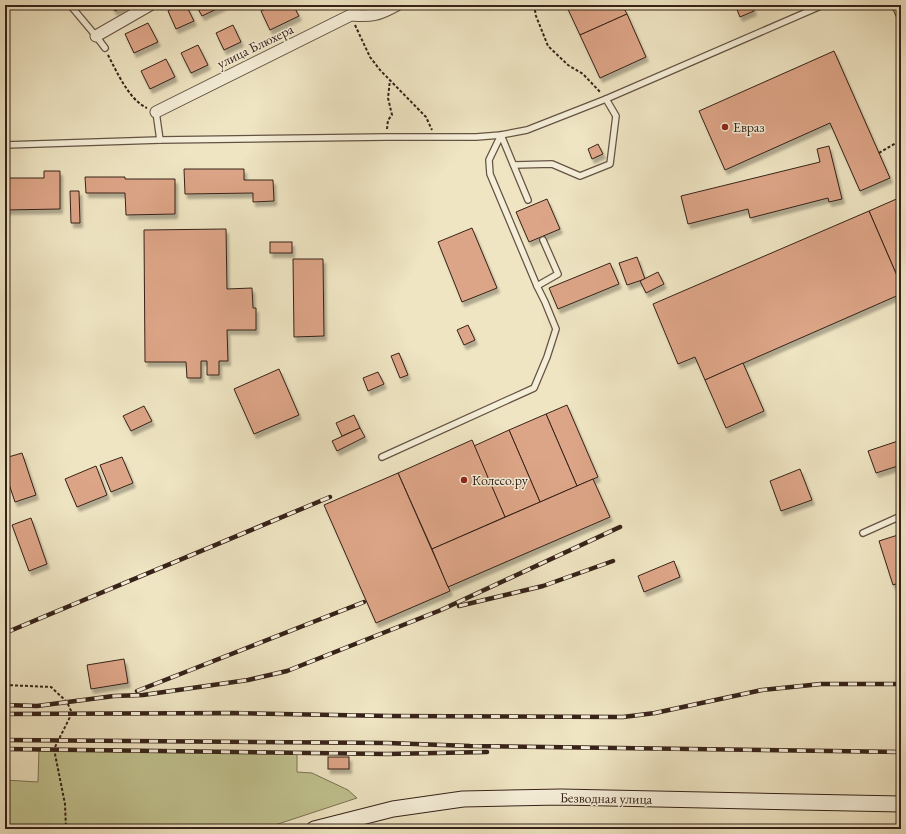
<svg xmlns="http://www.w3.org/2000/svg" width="906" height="834" viewBox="0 0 906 834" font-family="'EB Garamond',serif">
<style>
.green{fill:#c0c28f;stroke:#7b7254}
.building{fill:#dda587;stroke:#362219;filter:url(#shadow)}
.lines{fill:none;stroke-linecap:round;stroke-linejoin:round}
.service-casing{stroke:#645344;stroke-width:8}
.minor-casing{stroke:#645344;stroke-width:13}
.secondary-casing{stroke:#362219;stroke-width:17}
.path{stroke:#362219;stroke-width:2;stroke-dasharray:3 2;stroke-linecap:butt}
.service{stroke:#f5eed8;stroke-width:5.5}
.minor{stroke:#f5eed8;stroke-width:11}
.secondary{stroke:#f5eed8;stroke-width:15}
.tram{stroke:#362219;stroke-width:1}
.rail-casing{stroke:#362219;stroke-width:4.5}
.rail{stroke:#f5eed8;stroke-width:3;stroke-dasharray:9;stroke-linecap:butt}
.poi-dot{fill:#8f2418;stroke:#f5eed8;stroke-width:1.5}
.labels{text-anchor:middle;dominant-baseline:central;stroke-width:3;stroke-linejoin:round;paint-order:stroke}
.street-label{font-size:14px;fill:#362219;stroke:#f5eed8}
.poi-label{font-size:14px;fill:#362219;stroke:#f5eed8;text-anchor:start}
</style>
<defs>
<filter id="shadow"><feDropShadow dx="2.5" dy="4.5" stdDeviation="1" flood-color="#0004"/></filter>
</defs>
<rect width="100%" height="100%" fill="#efe5c3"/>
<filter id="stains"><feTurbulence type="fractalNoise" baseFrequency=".005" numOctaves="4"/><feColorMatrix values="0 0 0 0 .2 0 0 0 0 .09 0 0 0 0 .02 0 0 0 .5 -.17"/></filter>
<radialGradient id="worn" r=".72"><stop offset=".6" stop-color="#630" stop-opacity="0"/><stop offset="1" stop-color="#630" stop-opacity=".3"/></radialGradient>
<!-- green -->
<path class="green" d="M39,748L297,752V772L312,773L348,790L357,798L275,825L265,829H5V780L38,782Z"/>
<!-- building -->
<g class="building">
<path d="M111,5H127L115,11Z"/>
<path d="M180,5H186L194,21L176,29L168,11Z"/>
<path d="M196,5H223V6L202,16Z"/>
<path d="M274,5H293L299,16L270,30L261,11Z"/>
<path d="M566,5H622L627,14L580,35Z"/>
<path d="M741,5H752L754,11L740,17L736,7Z"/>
<path d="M627,14L646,57L600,78L580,35Z"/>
<path d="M148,23L158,42L134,53L125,34Z"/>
<path d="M233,25L241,42L224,50L216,33Z"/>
<path d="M198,45L208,65L191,73L181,53Z"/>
<path d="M834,51L890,178L860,191L830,123L725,170L699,111Z"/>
<path d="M166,59L175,77L150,89L141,71Z"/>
<path d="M598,144L603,154L592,159L588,149Z"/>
<path d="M829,146L842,199L829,202L828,198L750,218L748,209L688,224L681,196L820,162L817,149Z"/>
<path d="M184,169H244V180H273L274,201L253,202V193L185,194Z"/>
<path d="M44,171H60V209L5,210V178H44Z"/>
<path d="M85,177H125V179H175V214L126,215L125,193H86Z"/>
<path d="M70,191H79L80,223H71Z"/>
<path d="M901,197V285L869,211Z"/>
<path d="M547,199L560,229L529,242L516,212Z"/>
<path d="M869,211L901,285V294L705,380L695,357L678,364L653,304Z"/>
<path d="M472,228L497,288L462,302L438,242Z"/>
<path d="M226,229L227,289L252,288L253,308H256V330H227L228,361H219V375H207V361H201V378H187L186,362H145L144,230Z"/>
<rect x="270" y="242" width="22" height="11"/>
<path d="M637,257L645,279L627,285L619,263Z"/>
<path d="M293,259H323L324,336L294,337Z"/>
<path d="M610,263L619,284L558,309L549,288Z"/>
<path d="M658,272L664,284L646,293L640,281Z"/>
<path d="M468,325L475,340L464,345L457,330Z"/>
<path d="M399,353L408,375L400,378L391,356Z"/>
<path d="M743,363L764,411L726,428L705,380Z"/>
<path d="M279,369L299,415L254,434L234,389Z"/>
<path d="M378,372L384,384L368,391L363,378Z"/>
<path d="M567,405L598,477L577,486L546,414Z"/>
<path d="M144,406L152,421L131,431L123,416Z"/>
<path d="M546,414L577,486L540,502L509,430Z"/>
<path d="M354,415L360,428L342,436L336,423Z"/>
<path d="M360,428L365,437L337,451L332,441Z"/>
<path d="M509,430L540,502L505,517L474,446Z"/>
<path d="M472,440L505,517L432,549L398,473Z"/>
<path d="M901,440V465L876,473L868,451Z"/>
<path d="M22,453L36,495L15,502L5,472V458Z"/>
<path d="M122,457L133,483L111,492L100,465Z"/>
<path d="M96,466L107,495L77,507L65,479Z"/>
<path d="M800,469L812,500L781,511L770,481Z"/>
<path d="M398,473L450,591L376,623L324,505Z"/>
<path d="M593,479L610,517L448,587L432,549Z"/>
<path d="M31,518L47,564L29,571L12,525Z"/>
<path d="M901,534V582L893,585L879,541Z"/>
<path d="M674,561L680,577L644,592L638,576Z"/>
<path d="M124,659L128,683L91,689L87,665Z"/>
<rect x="328" y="757" width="21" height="12"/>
</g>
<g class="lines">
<defs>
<g id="service">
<path d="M70,5L96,36L105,48"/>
<path d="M156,112L160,140"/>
<path d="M5,145L160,140L386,137H476L501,135L527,130L606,99L823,5"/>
<path d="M514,165L552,164L580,176L610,164L616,116L606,99"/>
<path d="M537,286L558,274L543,240"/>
<path d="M382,457L534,388L547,357L556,329L545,302L537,286L490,174L489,160L501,135L528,200"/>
<path d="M863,533L901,516"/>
</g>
<g id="minor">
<path d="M96,36L150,5"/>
<path d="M156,112L351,15C372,17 379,15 397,5"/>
</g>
<path id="secondary" d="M314,829L393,809L463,799L561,797L901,804"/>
</defs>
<!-- service casing -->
<use href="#service" class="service-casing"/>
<!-- minor casing -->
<use href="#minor" class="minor-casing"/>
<!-- secondary casing -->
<use href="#secondary" class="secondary-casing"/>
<!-- path -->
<g class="path">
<path d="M534,5L536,16L548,46L568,65L583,74L601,93"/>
<path d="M355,25L370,57L380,70L426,117L432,130"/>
<path d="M108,55C117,72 129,100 147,108"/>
<path d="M387,129L388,120L392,115L388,98L390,80"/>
<path d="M879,153L901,140"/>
<path d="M5,685L51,687L67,702L72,713L54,749L65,804L66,829"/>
</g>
<!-- service -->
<use href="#service" class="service"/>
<!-- minor -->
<use href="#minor" class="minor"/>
<!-- secondary -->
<use href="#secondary" class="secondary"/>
<!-- tram -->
<g class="tram">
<path d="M891,5L901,27"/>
<path d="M899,5L901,10"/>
</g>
<defs>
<g id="rail">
<path d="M459,606L543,586L613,561"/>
<path d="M5,633L330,497"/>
<path d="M137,691L364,602"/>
<path d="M5,705L37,706L114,696L143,695L248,680L287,671L441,610L620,527"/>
<path d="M5,714L233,713L389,716L623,717L655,713L762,690L821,684H901"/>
<path d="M5,740L388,743L470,746L901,752"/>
<path d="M5,749L387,754L487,752"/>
</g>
</defs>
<!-- rail casing -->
<use href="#rail" class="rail-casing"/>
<!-- rail -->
<use href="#rail" class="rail"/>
</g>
<!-- markers -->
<g class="poi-dot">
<circle cx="725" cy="127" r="4"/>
<circle cx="464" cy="480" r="4"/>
</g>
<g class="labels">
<!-- street labels -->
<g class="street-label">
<text transform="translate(255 46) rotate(-26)">улица Блюхера</text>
<text transform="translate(606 798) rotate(1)">Безводная улица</text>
</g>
<!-- poi labels -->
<g class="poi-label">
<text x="733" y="127">Евраз</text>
<text x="472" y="480">Колесо.ру</text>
</g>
</g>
<!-- margin -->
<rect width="906" height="834" fill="none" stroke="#efe5c3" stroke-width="20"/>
<rect x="6" y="6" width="894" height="822" fill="none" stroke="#362219" stroke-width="2"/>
<rect x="10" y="10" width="886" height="814" fill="none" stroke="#362219"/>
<rect width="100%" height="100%" filter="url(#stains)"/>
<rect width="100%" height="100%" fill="url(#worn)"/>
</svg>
